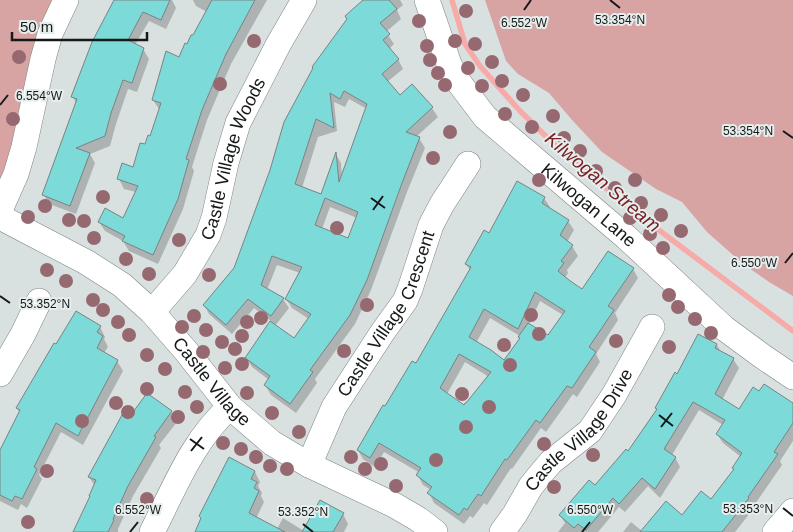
<svg xmlns="http://www.w3.org/2000/svg" width="793" height="532" viewBox="0 0 793 532" font-family="Arial,sans-serif">
<style>
.green{fill:#d7a4a3}
.shadow{fill:#0003;fill-rule:evenodd}
.lines{fill:none;stroke-linecap:round;stroke-linejoin:round}
.stream{stroke:#f7aba9;stroke-width:5.5}
.building{fill:#7cdbd9;stroke:#7b8282;fill-rule:evenodd}
.minor-casing{stroke:#7e8584;stroke-width:26}
.minor{stroke:#fff;stroke-width:25}
.tree{fill:#966870}
.ticks{fill:none;stroke:#161919;stroke-width:2}
.labels{text-anchor:middle;dominant-baseline:central;stroke-width:4;stroke-linejoin:round;paint-order:stroke}
.street-label{font-size:18px;fill:#161919;stroke:#e6eeed}
.water-label{font-size:19px;font-style:italic;fill:#772026;stroke:#e6eeed}
.ticks-label{font-size:12px;text-anchor:middle;fill:#161919;stroke:#e6eeed;stroke-width:4;stroke-linejoin:round;paint-order:stroke}
</style>
<rect width="100%" height="100%" fill="#d9e0e0"/>
<!-- green -->
<g class="green">
<path d="M0,0H59L20,127L0,186Z"/>
<path d="M485,0H793V296L769,282L742,263L707,232L682,202L656,189L602,152L572,120L549,93L518,74L506,61Z"/>
</g>
<!-- shadow -->
<g class="shadow">
<path d="M118,0H172L176,8L166,29L149,21L135,45L143,49L149,59L137,92L128,89L116,124L110,146L90,154L95,163L76,214L49,204L44,195L76,103L73,97Z"/>
<path d="M193,0H267L231,64L207,120L192,167L194,171L183,209L158,264L129,251L123,241L105,231L99,222L124,220L136,192L124,189L119,179L134,168L151,137L160,110L159,109L153,100L194,37L207,12L196,6Z"/>
<path d="M365,0H400L403,5L397,10L401,19L386,32L394,44L389,49L398,59L403,69L387,82L399,97L412,85L432,108L438,117L416,137L419,138L425,148L407,192L371,290L355,324L315,379L317,383L296,413L271,395L265,385L269,380L252,367L246,358L271,321L254,308L232,334L209,314L204,305L236,269ZM349,99L367,109L342,177L341,163L336,155L322,195L302,188L318,137L337,131L334,102L345,107ZM330,207L357,218L348,240L322,229ZM277,265L300,273L286,299L292,308L309,319L294,340L275,326L289,308L283,299L267,290Z"/>
<path d="M544,198L550,207L549,208L568,221L574,230L567,242L572,246L578,256L567,270L568,273L565,278L582,291L633,269L638,278L615,313L618,320L596,354L600,362L577,397L573,394L546,432L541,428L512,469L511,468L487,505L484,503L473,518L470,516L464,524L434,503L429,493L431,490L423,485L418,476L420,473L384,452L375,467L363,459L358,450L386,407L416,365L470,270L466,264L490,235ZM540,301L563,315L549,337L529,325ZM490,318L520,336L521,339L504,361L476,343ZM465,362L489,377L464,407L447,394Z"/>
<path d="M100,327L105,337L104,339L108,347L104,353L117,361L123,371L83,445L61,432L39,475L42,479L27,508L21,504L18,510L0,501V453L20,413L17,408L56,346Z"/>
<path d="M698,335L717,345L721,352L733,359L739,368L722,400L739,411L760,393L793,404V441L780,461L782,465L753,507L754,508L735,532H623L631,522L642,531L682,517L711,500L735,470L741,457L723,443L717,434L723,425L699,410L672,455L675,457L680,467L660,498L648,486L625,512L619,507L598,532H558L565,523L560,515L595,486L629,453L658,410Z"/>
<path d="M171,412L177,422L159,445L161,448L133,496L118,529V532H75L95,486L89,477L128,420Z"/>
<path d="M229,459L255,472L260,482L258,486L262,493L261,496L264,502L252,527L242,532H196Z"/>
<path d="M343,514L348,524L344,532H270L277,529L283,518L304,531Z"/>
</g>
<g class="lines">
<!-- stream -->
<path class="stream" d="M452,0L465,44L480,66L520,111L559,149L631,209L793,331"/>
</g>
<!-- building -->
<g class="building">
<path d="M114,0H170L161,20L143,12L128,40L144,48L132,83L123,80L111,113L105,136L76,148L90,153L70,206L42,195L77,99L71,97L92,42Z"/>
<path d="M212,0H255L226,54L202,110L186,159L189,160L178,199L153,255L122,241L125,236L98,222L105,208L123,218L138,186L117,179L122,163L133,167L140,143L145,144L148,135L150,136L161,103L152,100L166,51L179,57L185,43L187,44L191,35H193Z"/>
<path d="M363,0H389L397,9L380,23L390,34L383,40L399,59L382,74L400,95L412,84L433,107L406,132L420,137L402,183L367,280L350,315L310,370L313,372L290,404L264,385L270,376L245,358L270,321L294,338L311,314L285,299L302,267L272,256L261,285L284,298L271,316L248,299L226,325L203,305L234,268L270,170L284,122L313,68L312,67L347,19L345,16ZM344,91L367,104L339,182L336,152L321,194L295,184L316,119L334,128L330,93L340,99ZM325,198L358,212L348,238L315,225Z"/>
<path d="M517,181L545,197L542,203L569,220L560,235L573,245L561,261L564,263L558,271L569,280L582,289L608,251L634,268L608,306L614,310L589,347L596,352L572,388L567,386L540,423L536,420L507,460L505,459L481,496L478,494L467,510L464,508L459,515L427,493L432,487L416,475L421,468L379,443L370,458L357,450L383,405L385,406L412,361L416,363L471,267L465,264L484,230L489,233ZM535,292L565,311L548,335L528,323L518,337L520,338L504,360L491,350L469,337L484,309L518,329ZM459,354L491,372L466,403H465L464,405L440,388Z"/>
<path d="M76,311L101,326L97,332L103,336L97,348L118,360L78,436L56,423L34,467L37,469L22,499L15,496L12,501L0,495V450L20,410L16,408L54,343L56,344Z"/>
<path d="M698,334L717,344L715,348L734,358L715,394L739,409L753,387L759,391L764,384L793,403V423L774,452L778,454L748,497L749,498L722,532H640L666,501L682,515L701,491L711,499L734,469L732,468L742,453L716,434L725,420L693,402L664,449L676,457L655,489L642,478L619,504L613,498L586,530L578,524L574,528L559,515L589,480L595,485L626,449L628,451L657,409L655,408L675,372L677,374Z"/>
<path d="M147,393L172,411L154,436L156,437L128,486L113,519L114,520L108,532H73L90,496H89L96,480L88,477L122,415L128,419Z"/>
<path d="M229,457L255,471L251,479L257,482L254,488L259,491L249,513L285,532H195L201,518L199,516Z"/>
<path d="M320,500L344,513L333,532H302Z"/>
</g>
<g class="lines">
<defs>
<g id="minor">
<path id="s1" d="M427,0L449,64L457,80L485,117L626,237L724,328L762,356L793,377"/>
<path d="M0,210L16,174L24,147L43,59L50,34L66,0"/>
<path id="s2" d="M0,217L86,262L122,285L152,312L186,351L230,407L272,443L309,465L394,505L418,519L435,532"/>
<path id="s3" d="M152,312L185,274L208,235L214,218L226,163L238,123L278,45L304,0"/>
<path d="M0,374L23,334L39,301"/>
<path id="s4" d="M309,465L334,407L382,333L405,301L410,289L431,225L442,204L468,164"/>
<path d="M152,532C174,489 193,439 230,407"/>
<path id="s5" d="M502,532L515,514L531,486L544,470L551,462L590,431L614,395L652,327"/>
<path d="M775,532L793,511"/>
</g>
</defs>
<!-- minor casing -->
<use href="#minor" class="minor-casing"/>
<!-- minor -->
<use href="#minor" class="minor"/>
</g>
<!-- trees -->
<g class="tree">
<circle cx="466" cy="11" r="7"/>
<circle cx="419" cy="21" r="7"/>
<circle cx="254" cy="41" r="7"/>
<circle cx="455" cy="41" r="7"/>
<circle cx="475" cy="44" r="7"/>
<circle cx="427" cy="46" r="7"/>
<circle cx="19" cy="57" r="7"/>
<circle cx="430" cy="60" r="7"/>
<circle cx="492" cy="62" r="7"/>
<circle cx="468" cy="68" r="7"/>
<circle cx="438" cy="73" r="7"/>
<circle cx="502" cy="81" r="7"/>
<circle cx="220" cy="84" r="7"/>
<circle cx="445" cy="85" r="7"/>
<circle cx="482" cy="86" r="7"/>
<circle cx="523" cy="95" r="7"/>
<circle cx="505" cy="114" r="7"/>
<circle cx="553" cy="116" r="7"/>
<circle cx="13" cy="119" r="7"/>
<circle cx="532" cy="127" r="7"/>
<circle cx="450" cy="132" r="7"/>
<circle cx="564" cy="138" r="7"/>
<circle cx="580" cy="151" r="7"/>
<circle cx="433" cy="158" r="7"/>
<circle cx="596" cy="171" r="7"/>
<circle cx="539" cy="180" r="7"/>
<circle cx="635" cy="180" r="7"/>
<circle cx="615" cy="188" r="7"/>
<circle cx="103" cy="197" r="7"/>
<circle cx="641" cy="203" r="7"/>
<circle cx="45" cy="206" r="7"/>
<circle cx="661" cy="215" r="7"/>
<circle cx="28" cy="217" r="7"/>
<circle cx="630" cy="218" r="7"/>
<circle cx="69" cy="220" r="7"/>
<circle cx="84" cy="221" r="7"/>
<circle cx="337" cy="228" r="7"/>
<circle cx="681" cy="231" r="7"/>
<circle cx="650" cy="234" r="7"/>
<circle cx="94" cy="238" r="7"/>
<circle cx="179" cy="240" r="7"/>
<circle cx="663" cy="248" r="7"/>
<circle cx="126" cy="259" r="7"/>
<circle cx="47" cy="270" r="7"/>
<circle cx="149" cy="274" r="7"/>
<circle cx="209" cy="275" r="7"/>
<circle cx="66" cy="281" r="7"/>
<circle cx="669" cy="295" r="7"/>
<circle cx="93" cy="300" r="7"/>
<circle cx="367" cy="305" r="7"/>
<circle cx="678" cy="307" r="7"/>
<circle cx="103" cy="310" r="7"/>
<circle cx="531" cy="315" r="7"/>
<circle cx="194" cy="316" r="7"/>
<circle cx="261" cy="318" r="7"/>
<circle cx="695" cy="319" r="7"/>
<circle cx="118" cy="322" r="7"/>
<circle cx="247" cy="322" r="7"/>
<circle cx="182" cy="327" r="7"/>
<circle cx="206" cy="330" r="7"/>
<circle cx="711" cy="333" r="7"/>
<circle cx="539" cy="334" r="7"/>
<circle cx="129" cy="335" r="7"/>
<circle cx="242" cy="336" r="7"/>
<circle cx="616" cy="341" r="7"/>
<circle cx="222" cy="342" r="7"/>
<circle cx="504" cy="345" r="7"/>
<circle cx="669" cy="347" r="7"/>
<circle cx="235" cy="349" r="7"/>
<circle cx="344" cy="351" r="7"/>
<circle cx="203" cy="352" r="7"/>
<circle cx="147" cy="355" r="7"/>
<circle cx="242" cy="364" r="7"/>
<circle cx="510" cy="365" r="7"/>
<circle cx="225" cy="368" r="7"/>
<circle cx="165" cy="369" r="7"/>
<circle cx="147" cy="389" r="7"/>
<circle cx="185" cy="392" r="7"/>
<circle cx="247" cy="393" r="7"/>
<circle cx="462" cy="394" r="7"/>
<circle cx="116" cy="403" r="7"/>
<circle cx="197" cy="407" r="7"/>
<circle cx="489" cy="407" r="7"/>
<circle cx="128" cy="412" r="7"/>
<circle cx="272" cy="413" r="7"/>
<circle cx="178" cy="417" r="7"/>
<circle cx="82" cy="421" r="7"/>
<circle cx="466" cy="427" r="7"/>
<circle cx="299" cy="432" r="7"/>
<circle cx="223" cy="443" r="7"/>
<circle cx="544" cy="444" r="7"/>
<circle cx="241" cy="449" r="7"/>
<circle cx="593" cy="455" r="7"/>
<circle cx="256" cy="457" r="7"/>
<circle cx="351" cy="457" r="7"/>
<circle cx="436" cy="460" r="7"/>
<circle cx="381" cy="464" r="7"/>
<circle cx="270" cy="466" r="7"/>
<circle cx="287" cy="469" r="7"/>
<circle cx="365" cy="469" r="7"/>
<circle cx="47" cy="471" r="7"/>
<circle cx="396" cy="486" r="7"/>
<circle cx="554" cy="487" r="7"/>
<circle cx="147" cy="499" r="7"/>
<circle cx="28" cy="522" r="7"/>
</g>
<!-- ticks -->
<path class="ticks" d="M610,0L620,8M524,10L531,0M0,105L8,95M783,131L793,138M371,198L385,208M373,210L383,196M785,263L793,253M0,296L10,303M659,415L673,426M661,427L672,413M190,439L204,449M191,451L202,437M783,508L793,516M303,524L313,532M130,532L138,522M582,532L590,522"/>
<g class="labels">
<!-- street labels -->
<g class="street-label">
<text stroke="none"><textPath href="#s3" startOffset="176">Castle Village Woods</textPath></text>
<text stroke="none"><textPath href="#s1" startOffset="268">Kilwogan Lane</textPath></text>
<text stroke="none"><textPath href="#s4" startOffset="171">Castle Village Crescent</textPath></text>
<text stroke="none"><textPath href="#s2" startOffset="272">Castle Village</textPath></text>
<text stroke="none"><textPath href="#s5" startOffset="129">Castle Village Drive</textPath></text>
</g>
<!-- water labels -->
<g class="water-label">
<text transform="translate(603 182) rotate(40)">Kilwogan Stream</text>
</g>
</g>
<g class="ticks-label">
<text x="620" y="24">53.354°N</text>
<text x="524" y="27">6.552°W</text>
<text x="39" y="100">6.554°W</text>
<text x="748" y="135">53.354°N</text>
<text x="754" y="267">6.550°W</text>
<text x="45" y="308">53.352°N</text>
<text x="748" y="513">53.353°N</text>
<text x="138" y="514">6.552°W</text>
<text x="590" y="514">6.550°W</text>
<text x="303" y="516">53.352°N</text>
</g>
<!-- scale -->
<path d="M12 32v8h135v-8" fill="none" stroke="#161919" stroke-width="2.5"/>
<text x="20" y="32" font-size="15" fill="#161919" stroke="#e6eeed" stroke-width="4" paint-order="stroke">50 m</text>
</svg>
